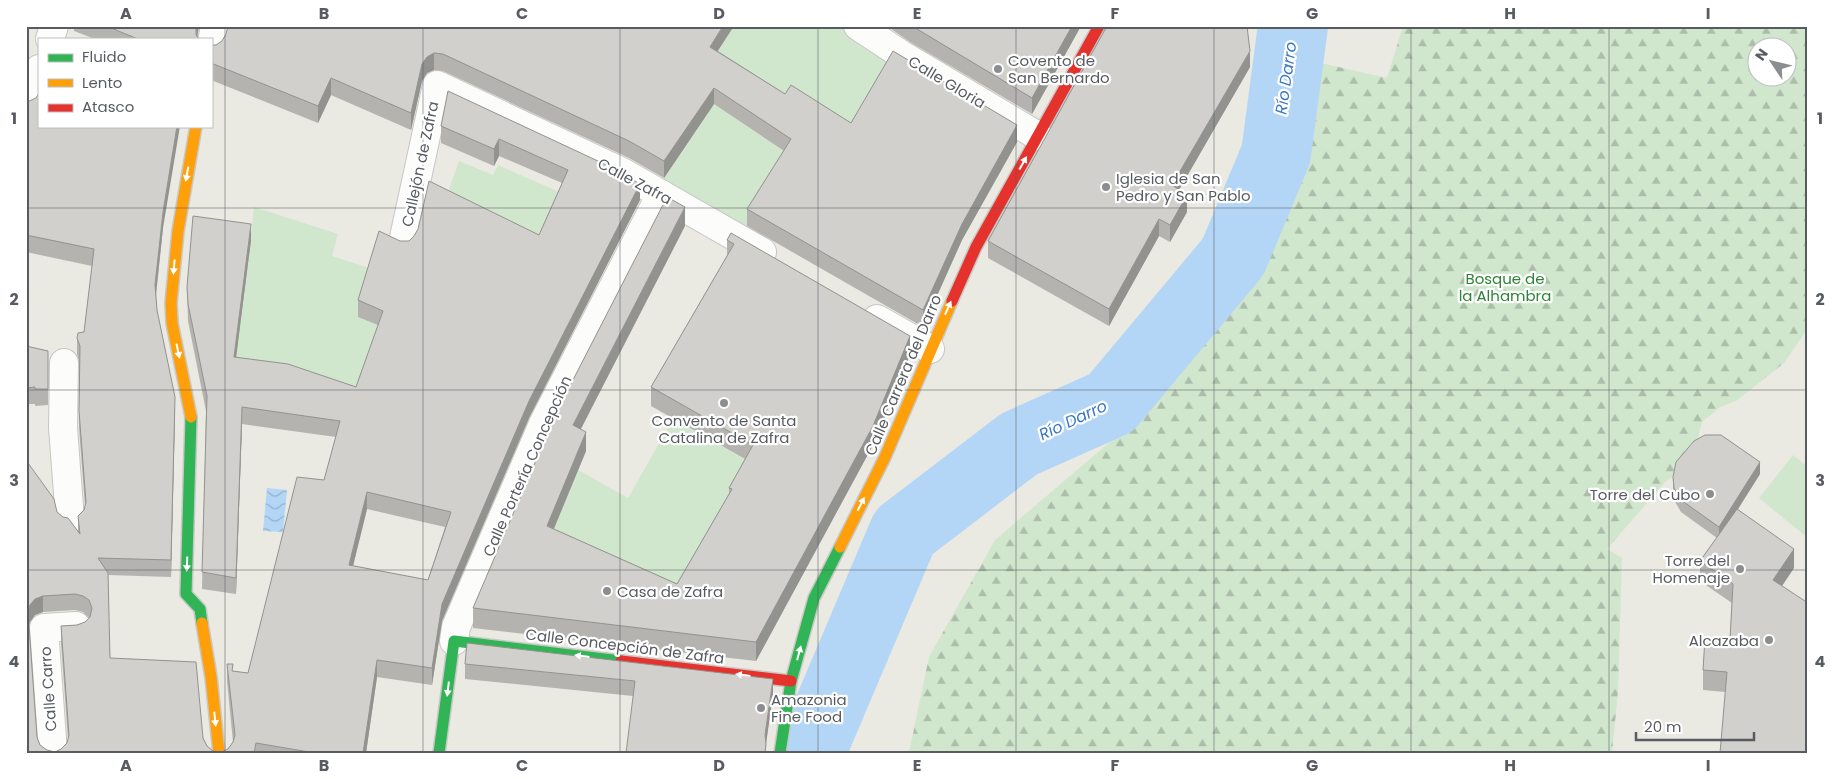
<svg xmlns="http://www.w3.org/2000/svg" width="1834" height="779" viewBox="0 0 1834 779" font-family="Poppins,sans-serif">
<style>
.forest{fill:url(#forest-firs);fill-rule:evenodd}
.garden{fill:#d0e7cd}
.water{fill:url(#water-waves)}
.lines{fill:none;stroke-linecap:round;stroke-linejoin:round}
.river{stroke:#b4d6f6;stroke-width:70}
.street-casing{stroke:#c6c7c5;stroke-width:30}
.fast-casing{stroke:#c7c8c6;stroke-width:14}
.slow-casing{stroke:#c7c8c6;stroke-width:14}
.jam-casing{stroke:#c7c8c6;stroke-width:14}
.street{stroke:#fcfcfb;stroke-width:28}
.fast{stroke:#30b455;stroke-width:11}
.slow{stroke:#ff9f0a;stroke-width:11}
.jam{stroke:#e5322d;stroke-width:11}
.wall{fill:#b4b3af;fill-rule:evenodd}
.shaded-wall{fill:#92928f}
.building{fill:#d1d0cc;stroke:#92928f;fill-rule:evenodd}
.oneway{fill:#fff}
.grid{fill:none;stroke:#585c62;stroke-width:1;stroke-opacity:0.55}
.poi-dot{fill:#8b8d8f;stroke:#fff;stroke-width:2}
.labels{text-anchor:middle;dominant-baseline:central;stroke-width:4.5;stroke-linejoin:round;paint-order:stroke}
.poi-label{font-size:15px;fill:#585c62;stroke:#fff;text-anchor:start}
.street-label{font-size:15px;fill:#585c62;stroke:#fff}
.park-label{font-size:15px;fill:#2f8338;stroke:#fff}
.water-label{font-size:16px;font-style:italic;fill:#3a77c8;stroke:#fff}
.neatline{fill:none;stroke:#585c62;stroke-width:2}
.grid-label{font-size:16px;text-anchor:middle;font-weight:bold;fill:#585c62}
</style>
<defs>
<pattern id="forest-firs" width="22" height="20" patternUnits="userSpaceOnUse" patternTransform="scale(1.25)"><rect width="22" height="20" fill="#d0e7cd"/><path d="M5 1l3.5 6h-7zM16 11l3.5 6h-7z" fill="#acbeaa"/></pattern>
<pattern id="water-waves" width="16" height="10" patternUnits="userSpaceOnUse" patternTransform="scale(1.25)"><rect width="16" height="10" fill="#b4d6f6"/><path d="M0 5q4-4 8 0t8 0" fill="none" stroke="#95b1cb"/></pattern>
</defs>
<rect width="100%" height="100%" fill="#eae9e2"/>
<!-- forest -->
<path class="forest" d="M1403,26H1808V328L1784,363L1736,401L1720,407L1702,422L1694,453L1676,474L1665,482L1607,549L1622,558L1618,692L1612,753H909L929,657L995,540L1138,418L1261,270L1321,63L1387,78ZM1756,48H1786V78H1756Z"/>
<!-- garden -->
<g class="garden">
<path d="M734,26H847L898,60L851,140L708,62Z"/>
<path d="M714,104L791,156L743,232L661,183Z"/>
<path d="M459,161L493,175L498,165L566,195L581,282L440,214Z"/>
<path d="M254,207L338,234L332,256L372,269L383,327L356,404L243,375L223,323L241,324Z"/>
<path d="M673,419L753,464L659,634L547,545L578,470L628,498Z"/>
<path d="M1793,455L1808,467V538L1759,498Z"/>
</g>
<!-- water -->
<path class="water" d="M267,488L287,490L283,532L263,531Z"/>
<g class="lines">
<!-- river -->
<path class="river" d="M814,753V744L904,532L1019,444L1111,403L1233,257L1276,154L1293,26"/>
<defs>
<g id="street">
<path d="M858,26L902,55L1038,136"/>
<path d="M50,39L54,26"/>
<path d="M211,47L215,26"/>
<path d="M26,103L39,69"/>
<path d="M403,242L437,85L622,172L762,252"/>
<path d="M877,319L930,349"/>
<path d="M64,363L63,428L70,520"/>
<path d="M454,641L456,627L543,424L661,194"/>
<path d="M53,753L44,628L76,626"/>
</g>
<g id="fast">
<path d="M191,417L186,594L200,609L202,623"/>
<path d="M439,753L454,641L621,661"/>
<path d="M780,753L791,681L814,598L840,547"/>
</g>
<g id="slow">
<path d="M191,417L172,323L171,303L178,231L196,126"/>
<path d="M840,547L885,457L952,301"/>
<path d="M202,623L211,677L219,753"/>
</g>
<g id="jam">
<path d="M952,301L976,247L1099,26"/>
<path d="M621,661L791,681"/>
</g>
</defs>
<!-- street casing -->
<use href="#street" class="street-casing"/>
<!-- fast casing -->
<use href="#fast" class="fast-casing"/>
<!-- slow casing -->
<use href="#slow" class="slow-casing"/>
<!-- jam casing -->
<use href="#jam" class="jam-casing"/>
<!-- street -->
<use href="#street" class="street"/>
<!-- fast -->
<use href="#fast" class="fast"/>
<!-- slow -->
<use href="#slow" class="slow"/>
<!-- jam -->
<use href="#jam" class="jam"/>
</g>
<!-- wall -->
<g class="wall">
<path d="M74,26H199L197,36L199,39H95L74,31Z"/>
<path d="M887,26H1081L1032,114L910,42Z"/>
<path d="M211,45L718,51L785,94L851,123L1017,142L962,240L923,327L747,226V209L784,151L714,104L664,178L629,158L443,71L434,70L427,73L422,81L411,130L331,95L318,123L211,80Z"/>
<path d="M1250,67L1179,190L1187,212L1170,242L1159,236L1109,326L988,258V241Z"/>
<path d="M448,91L640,200L529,418L442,621L432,685L377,677L366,753H26V464L57,512L78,532V516L84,510L85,507L79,428V362L77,354V338L84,332L92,266L26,252V103L36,98L163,228L156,296L157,310L175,413L171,577L108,575L110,658L203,738L207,746L213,751L221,752L228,749L233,742L227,681V664L233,671L248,673L324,480L336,437L242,424L236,594L202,589L206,411L188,321L187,287L251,240L236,357L356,387L378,325L358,317V300L400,241H409L539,235L562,183L499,156L494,166L441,143V126ZM367,509L445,527L428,580L353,566ZM75,610L83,612L89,618L85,622L77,625L61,626V643L68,740L67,743L61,749L55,752L47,750L40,745L37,737L29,624L30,622L35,615L43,612Z"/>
<path d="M685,226L581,429L586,451L554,529L677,584L729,494V488L745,459L651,406V387L727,256V240L731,233L910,355L873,445L756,661L473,628V608Z"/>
<path d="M26,346L48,351V405L35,406V404H26Z"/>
<path d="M1760,474L1738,509L1794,568L1782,586L1725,692L1703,690V670L1730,639L1732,603L1700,581V561L1717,538L1681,512L1674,500L1673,489V477Z"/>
<path d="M465,664L773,695L766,742V753L633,696L465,679Z"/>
</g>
<!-- shaded-wall -->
<g class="shaded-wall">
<path d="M196,26H199L197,39Z"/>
<path d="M723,26H734L710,63V47Z"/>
<path d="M1072,26H1081L1032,114V98Z"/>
<path d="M1250,51V67L1172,202V185Z"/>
<path d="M434,53V70L427,73L422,81L411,130V113L422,64L427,57Z"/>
<path d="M331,78V95L318,123V106Z"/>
<path d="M714,88V104L664,178V161Z"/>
<path d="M1017,125V142L962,240L923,327V310L962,224Z"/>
<path d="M177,126H180L163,228L155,302V285L163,212Z"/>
<path d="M499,139V156L494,166V149Z"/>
<path d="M640,184V200L529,418L442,621L432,685V668L442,604L529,401Z"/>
<path d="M1187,195V212L1170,242V225Z"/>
<path d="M685,207V226L573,444V425Z"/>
<path d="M1159,219V236L1109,326V309Z"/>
<path d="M251,224V240L234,374V357Z"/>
<path d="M910,336V355L873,445L756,661V642Z"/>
<path d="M175,397V413L171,577V560Z"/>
<path d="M242,407V424L236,594V578Z"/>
<path d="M586,432V451L547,545V526Z"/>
<path d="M1760,462V474L1719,539V527Z"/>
<path d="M367,492V509L349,582V565Z"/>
<path d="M1794,549V568L1773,599V580Z"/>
<path d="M43,596V612L35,615L30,622L28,629V612L30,605L35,599Z"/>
<path d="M377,660V677L366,753H363Z"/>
<path d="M773,679V695L765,751V735Z"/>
</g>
<!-- building -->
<g class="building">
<path d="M106,26H196V35L199,39H138Z"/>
<path d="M228,26H723L710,47L785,94L791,85L851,123L893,51L1017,125L962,224L923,310L747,209L791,139L714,88L664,161L629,141L443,54L434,53L427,57L422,64L411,113L331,78L318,106L211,63V45H216L222,41L226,34Z"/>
<path d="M912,26H1072L1032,98Z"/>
<path d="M1107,26H1247L1250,51L1172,185L1187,195L1170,225L1159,219L1109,309L988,241Z"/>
<path d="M448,91L615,169L640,184L529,401L442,604L432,668L377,660L363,753H315L256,743L254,753H26V464L28,463L54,499L57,512L63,517L68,518L80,534L78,516L84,510L86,502L79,411L80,346L77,338L78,333L84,332L94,249L26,235L27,102L36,98L39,93V126H177L163,212L155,285L157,310L175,397L171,560L98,558L108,573L110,658L196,662L203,738L207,746L213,751L221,752L228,749L233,742L235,735L227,664H233L232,671L248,673L297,477L324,480L340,421L242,407L236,578L202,572L207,396L188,304L187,287L193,216L251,224L234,357L288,364L356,387L383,311L358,300L379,231L400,241H409L414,236L418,229L429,181L539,235L568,170L499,139L494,149L441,126ZM367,492L451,512L428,580L349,565ZM75,594L83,596L89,600L92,608L90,617L85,622L77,625L61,626L69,735L67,743L61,749L55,752L47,750L40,745L37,737L28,612L30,605L35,599L43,596Z"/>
<path d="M667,197L685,207L573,425L586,432L547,526L677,584L732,489L729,488L753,445L651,387L734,244L727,240L731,233L910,336L873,426L756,642L473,608L557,411Z"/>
<path d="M26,346L48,351V389H35V387L26,388Z"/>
<path d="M1705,435H1721L1760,462L1719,527L1681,500L1674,488L1673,477L1676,462L1694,441Z"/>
<path d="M1737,509L1794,549L1773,580L1808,603V753H1720L1727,672L1703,670L1705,638L1730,639L1733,584L1700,561Z"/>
<path d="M467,643L773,679L765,735L766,744L765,753H626L635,681L465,664Z"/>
</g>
<!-- one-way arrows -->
<defs><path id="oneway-solid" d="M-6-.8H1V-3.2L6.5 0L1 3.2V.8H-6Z" transform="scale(1.25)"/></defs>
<g class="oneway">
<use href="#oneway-solid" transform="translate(1023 163) rotate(-61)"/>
<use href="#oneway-solid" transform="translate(187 174) rotate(100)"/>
<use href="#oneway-solid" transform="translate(174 267) rotate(95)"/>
<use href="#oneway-solid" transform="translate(948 308) rotate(-66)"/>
<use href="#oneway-solid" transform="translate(178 351) rotate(78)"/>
<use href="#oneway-solid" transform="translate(861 504) rotate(-63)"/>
<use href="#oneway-solid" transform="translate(187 564) rotate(92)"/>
<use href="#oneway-solid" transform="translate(799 653) rotate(-75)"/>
<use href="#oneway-solid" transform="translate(582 656) rotate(-173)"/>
<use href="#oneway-solid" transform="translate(743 675) rotate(-173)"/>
<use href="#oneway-solid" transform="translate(448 689) rotate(97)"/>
<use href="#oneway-solid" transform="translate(215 719) rotate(84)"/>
</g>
<!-- grid -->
<path class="grid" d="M225,26V753M423,26V753M620,26V753M818,26V753M1016,26V753M1214,26V753M1411,26V753M1609,26V753M26,208H1808M26,390H1808M26,570H1808"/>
<!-- markers -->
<g class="poi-dot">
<circle cx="998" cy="69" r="5"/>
<circle cx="1106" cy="187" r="5"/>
<circle cx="724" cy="403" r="5"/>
<circle cx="1710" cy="494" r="5"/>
<circle cx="1740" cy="569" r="5"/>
<circle cx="607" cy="591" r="5"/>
<circle cx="1769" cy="640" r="5"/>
<circle cx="761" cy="708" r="5"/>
</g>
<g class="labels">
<!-- poi labels -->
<g class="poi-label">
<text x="1008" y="60">Covento de<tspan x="1008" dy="17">San Bernardo</tspan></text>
<text x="1116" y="178">Iglesia de San<tspan x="1116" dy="17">Pedro y San Pablo</tspan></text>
<text x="724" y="420" text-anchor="middle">Convento de Santa<tspan x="724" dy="17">Catalina de Zafra</tspan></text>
<text x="1700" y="494" text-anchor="end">Torre del Cubo</text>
<text x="1730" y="560" text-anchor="end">Torre del<tspan x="1730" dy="17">Homenaje</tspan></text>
<text x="617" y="591">Casa de Zafra</text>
<text x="1759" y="640" text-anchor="end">Alcazaba</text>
<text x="771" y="699">Amazonia<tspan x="771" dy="17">Fine Food</tspan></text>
</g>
<!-- street labels -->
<g class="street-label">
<text transform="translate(947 82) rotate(31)">Calle Gloria</text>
<text transform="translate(420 164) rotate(-78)">Callejón de Zafra</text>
<text transform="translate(635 181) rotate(28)">Calle Zafra</text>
<text transform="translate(903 375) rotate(-67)">Calle Carrera del Darro</text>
<text transform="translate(527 466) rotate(-66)">Calle Portería Concepción</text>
<text transform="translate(625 646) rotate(7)">Calle Concepción de Zafra</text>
<text transform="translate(48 689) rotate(-94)">Calle Carro</text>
</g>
<!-- park labels -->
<g class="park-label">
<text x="1505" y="278">Bosque de<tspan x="1505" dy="17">la Alhambra</tspan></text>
</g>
<!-- water labels -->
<g class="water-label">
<text transform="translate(1286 78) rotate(-82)">Río Darro</text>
<text transform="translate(1073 420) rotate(-25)">Río Darro</text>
</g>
</g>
<!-- border -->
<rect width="1834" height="779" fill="none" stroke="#ffffff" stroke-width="55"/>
<!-- legend -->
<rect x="38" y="38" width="175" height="90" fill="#ffffff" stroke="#bcbec0"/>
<rect x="48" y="54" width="25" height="8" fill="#30b455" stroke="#bcbec0"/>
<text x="82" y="62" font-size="15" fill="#585c62">Fluido</text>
<rect x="48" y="79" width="25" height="8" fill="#ff9f0a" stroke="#bcbec0"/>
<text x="82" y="88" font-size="15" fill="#585c62">Lento</text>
<rect x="48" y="104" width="25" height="8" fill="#e5322d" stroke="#bcbec0"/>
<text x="82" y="112" font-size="15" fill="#585c62">Atasco</text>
<!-- north arrow -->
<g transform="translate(1772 62) rotate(305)"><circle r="24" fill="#ffffff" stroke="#bcbec0"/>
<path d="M0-4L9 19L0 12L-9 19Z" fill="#8b8d8f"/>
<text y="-8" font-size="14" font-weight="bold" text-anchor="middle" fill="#585c62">N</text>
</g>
<!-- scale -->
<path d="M1636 732v8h118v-8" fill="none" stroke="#585c62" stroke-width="2.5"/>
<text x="1644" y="732" font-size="15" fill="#585c62" stroke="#ffffff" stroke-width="4" paint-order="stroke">20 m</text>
<rect x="28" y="28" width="1778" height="724" class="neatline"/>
<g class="grid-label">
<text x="126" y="19">A</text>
<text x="324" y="19">B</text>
<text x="522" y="19">C</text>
<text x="719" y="19">D</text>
<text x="917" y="19">E</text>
<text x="1115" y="19">F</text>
<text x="1312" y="19">G</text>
<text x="1510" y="19">H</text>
<text x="1708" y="19">I</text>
<text x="14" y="124">1</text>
<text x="1820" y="124">1</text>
<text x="14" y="305">2</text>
<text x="1820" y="305">2</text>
<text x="14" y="486">3</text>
<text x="1820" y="486">3</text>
<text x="14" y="667">4</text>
<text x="1820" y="667">4</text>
<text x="126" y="771">A</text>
<text x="324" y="771">B</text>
<text x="522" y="771">C</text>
<text x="719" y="771">D</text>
<text x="917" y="771">E</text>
<text x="1115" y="771">F</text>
<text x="1312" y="771">G</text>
<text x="1510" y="771">H</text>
<text x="1708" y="771">I</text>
</g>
</svg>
